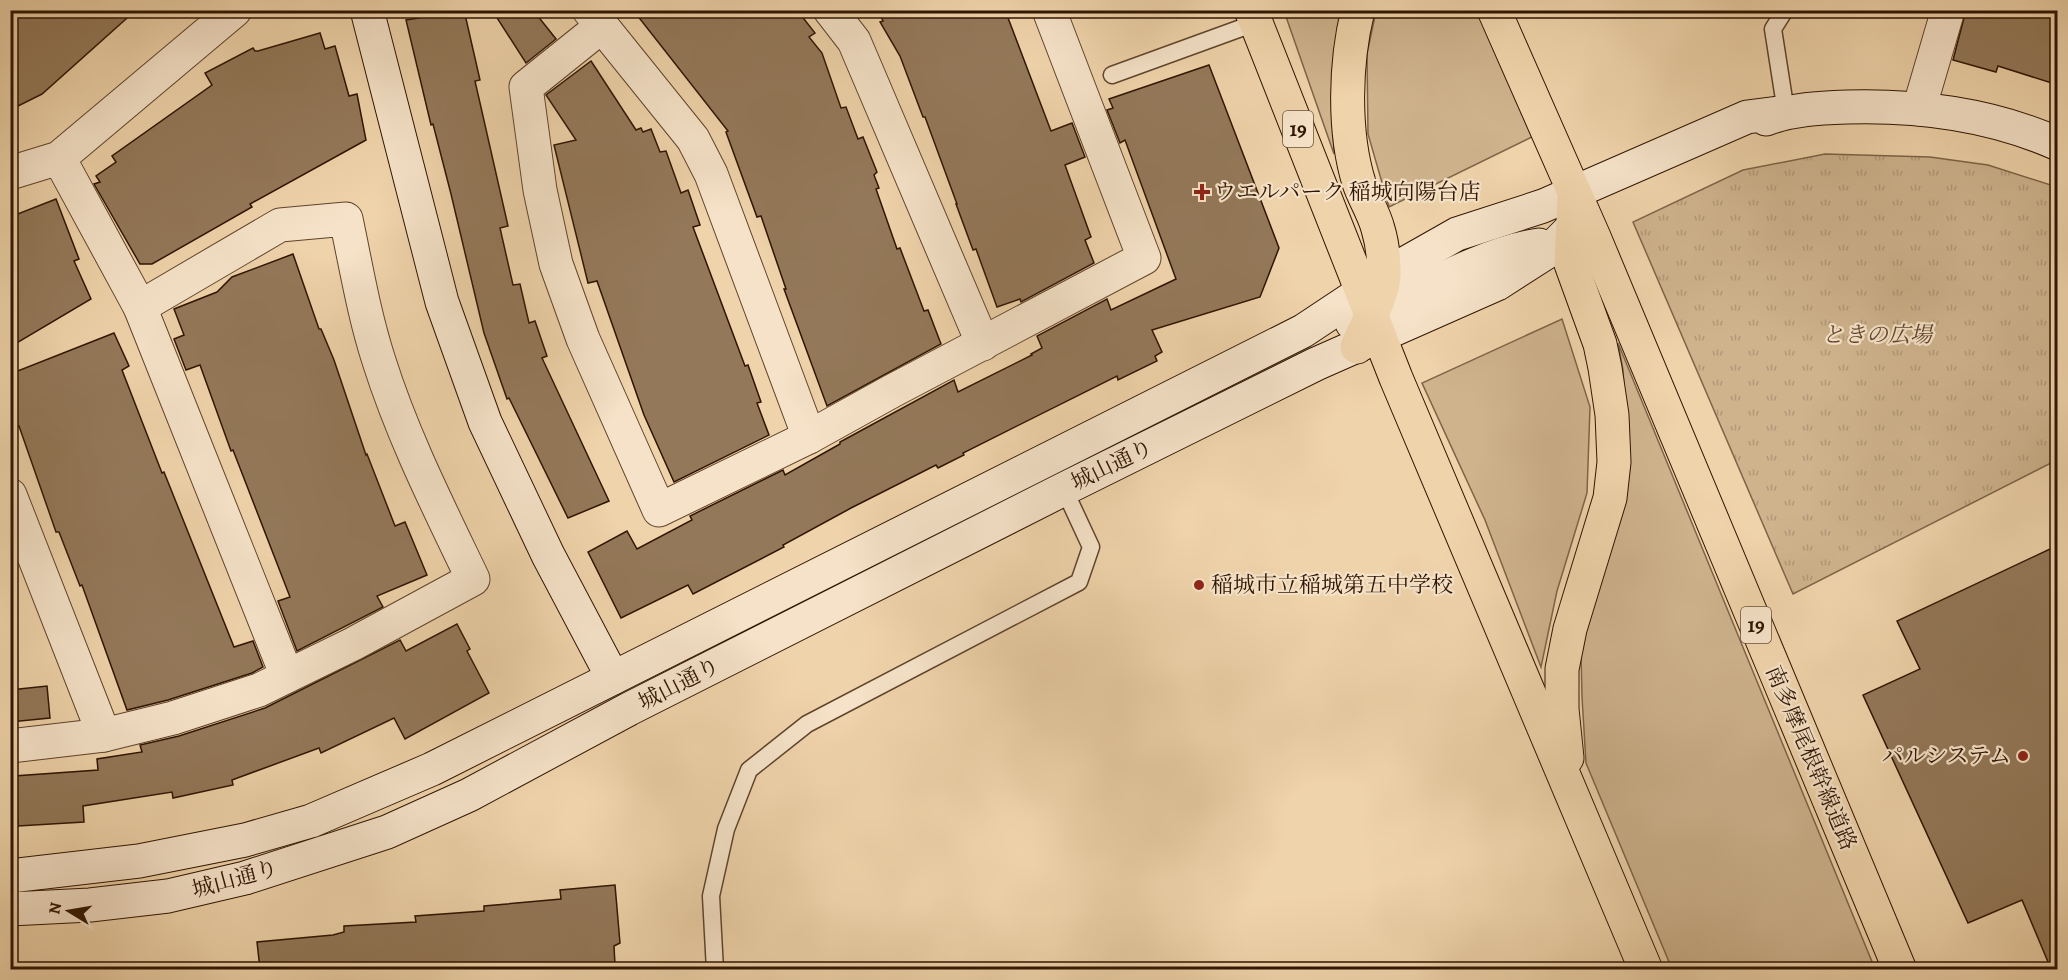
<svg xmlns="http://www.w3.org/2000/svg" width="2068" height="980" viewBox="0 0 2068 980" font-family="Alegreya,'Noto Serif JP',serif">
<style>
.grass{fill:#ceb38d;stroke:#7e6448;stroke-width:1.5}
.park{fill:url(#park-tufts);stroke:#7e6448;stroke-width:1.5}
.building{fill:#937859;stroke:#2f1502;stroke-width:1.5}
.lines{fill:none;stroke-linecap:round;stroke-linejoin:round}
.lane-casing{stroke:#5f442c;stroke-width:19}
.street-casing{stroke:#5f442c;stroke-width:35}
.secondary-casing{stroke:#2f1502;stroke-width:35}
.primary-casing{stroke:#2f1502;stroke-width:35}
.lane{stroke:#f5e2c8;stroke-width:16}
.street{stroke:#f5e2c8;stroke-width:33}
.secondary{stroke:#f5e2c8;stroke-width:33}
.primary{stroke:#efd3aa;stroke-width:33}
.poi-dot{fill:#8f2418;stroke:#f5e2c8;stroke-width:2}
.labels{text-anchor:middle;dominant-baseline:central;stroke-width:4.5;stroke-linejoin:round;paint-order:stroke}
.shield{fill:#f5e2c8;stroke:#6a523d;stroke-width:1.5}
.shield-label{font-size:21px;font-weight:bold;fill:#2f1502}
.poi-label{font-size:22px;fill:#2f1502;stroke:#f5e2c8;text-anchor:start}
.park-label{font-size:22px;font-style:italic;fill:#5f442c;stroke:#f5e2c8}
.street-label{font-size:22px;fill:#2f1502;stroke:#f5e2c8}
</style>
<defs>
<pattern id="park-tufts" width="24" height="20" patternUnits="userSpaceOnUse" patternTransform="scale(1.5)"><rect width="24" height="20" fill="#ceb38d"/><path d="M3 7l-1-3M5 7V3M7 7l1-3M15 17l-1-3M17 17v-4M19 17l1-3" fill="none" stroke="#b19978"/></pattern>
</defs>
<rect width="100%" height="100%" fill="#efd3aa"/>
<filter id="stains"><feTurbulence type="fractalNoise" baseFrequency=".00333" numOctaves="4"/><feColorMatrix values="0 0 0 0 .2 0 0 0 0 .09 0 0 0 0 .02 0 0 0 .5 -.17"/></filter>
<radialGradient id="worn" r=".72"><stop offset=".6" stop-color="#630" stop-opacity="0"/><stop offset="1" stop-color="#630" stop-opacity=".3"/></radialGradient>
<!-- grass -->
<g class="grass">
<path d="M1284,11H1344L1332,98L1334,154Z"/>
<path d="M1376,11H1479L1534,136L1389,207L1368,134L1367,54Z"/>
<path d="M1562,319L1590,407L1587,493L1557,591L1541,667L1485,520L1422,383Z"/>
<path d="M1618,343L1875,969H1672L1586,763L1582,697L1581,653L1627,440L1623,370Z"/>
</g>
<!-- park -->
<path class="park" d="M1825,154L1930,157L1988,165L2057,187V447L2055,461L1793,594L1633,222L1743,170Z"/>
<!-- building -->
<g class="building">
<path d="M10,10H136L42,94L10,110Z"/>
<path d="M418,10H464L480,80L475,81L508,226L500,228L513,285L520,284L529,323L535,321L547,356L542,358L609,501L568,518L509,398L507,399L484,333L451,194L433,124L431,125L406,20L420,18Z"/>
<path d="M492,10H533L556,39L526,63Z"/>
<path d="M633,10H797L815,33L809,37L822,53L841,108L846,107L858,139L863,137L877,172L874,175L879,188L876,189L897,249L900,248L924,311L928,310L941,344L827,406L784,289H786L761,216L757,217L726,132L728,131Z"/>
<path d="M878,10H1005L1051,131L1072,123L1085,157L1065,165L1091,237L1085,240L1094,263L1021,302L1020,299L997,307L976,249L973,250L956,204H957L925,117H923L900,56L880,22L883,21Z"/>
<path d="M1966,10H2058V85L1998,66L1996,72L1953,60Z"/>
<path d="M320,33L325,49L335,46L349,96L357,94L366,140L250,204L252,207L152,264H140L94,184L100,182L96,176L116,162L112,156L212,85L205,73L253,48L255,51H258Z"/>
<path d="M591,61L636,130L641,128L643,132L651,129L660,152L666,151L681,193L688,190L700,225L693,227L745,366L748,365L761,402L757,403L769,435L674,482L644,415L597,281L588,283L554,145L576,140L546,95Z"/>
<path d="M1209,65L1279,248L1260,297L1152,330L1162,352L1155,356L1157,361L1118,380L1117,376L963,453L964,455L938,468L936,465L851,508L783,545L784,547L693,594L688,585L621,618L588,552L627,531L637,549L692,520L690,516L783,470L785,475L840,444V442L954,380L958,392L1032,355L1031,354L1042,348L1037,336L1107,299L1111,310L1176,279L1125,140L1120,143L1107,110L1113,108L1109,99Z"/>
<path d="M56,199L79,259L74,261L91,299L10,347V217Z"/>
<path d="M293,254L319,329H321L334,360L366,455L367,454L395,526L405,522L427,575L377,596L383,607L297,651L278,601L290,597L233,450L231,451L200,365L186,370L174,339L184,335L174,309L217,292L232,277Z"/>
<path d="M114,333L129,366L122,370L162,473L164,472L234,647L253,641L263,667L252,673L168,700L127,710L82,585L80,586L59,532H56L19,426L10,429V374Z"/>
<path d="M2050,549L2058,565V969H2051L2022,900L1968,923L1863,695L1920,669L1897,621Z"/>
<path d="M457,624L470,649L467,651L489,693L405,739L394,718L321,753L319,748L232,780L233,785L173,798L172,792L83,806L84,822L18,826L14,776L98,770L97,759L142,752L140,745L179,736L265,708L400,640L406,651Z"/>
<path d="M47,686L50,718L10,722V690Z"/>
<path d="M615,885L620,943L614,946L615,965L563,969H489L488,964L403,969H260L257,942L333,935L344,932V926L416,922L415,916L484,911V906L561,899L560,890Z"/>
</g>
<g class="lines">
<defs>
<g id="lane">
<path d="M1785,10L1773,29L1786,112"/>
<path d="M1112,75L1255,23"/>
<path d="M715,970L711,896L726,829L749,770L807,724L1079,582L1091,547L1064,489"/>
</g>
<g id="street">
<path d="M589,10L602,26L526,87L540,190L556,264L583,339L659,510L809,437L892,391L1144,258L1049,10"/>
<path d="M830,10L854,41L983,344"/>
<path d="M602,26L693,139L711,174L809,437"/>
<path d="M1919,109L1948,10"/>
<path d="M59,158L140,307L287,676"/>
<path d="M10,173L59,158L235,10"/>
<path d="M10,495L104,735"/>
<path d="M10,746L104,735L173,718L259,690L353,644L473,579C439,508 403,437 379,361C364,315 356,266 346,219L280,225L140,307"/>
</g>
<g id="secondary">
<path d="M367,10L442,302L485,422L548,555L613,678"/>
<path d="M1766,119C1793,109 1819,108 1847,107C1920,105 1991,114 2058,144"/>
<path d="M1352,323C1409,298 1478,254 1539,245"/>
<path d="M10,876L139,861L245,840L311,821L432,769L1303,331L1404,264L1457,234L1543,206L1747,117L1786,112"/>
<path d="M10,909L90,905L168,896L245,878L387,832L469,795L629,709L1064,489L1316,364L1497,284L1550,250L1573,227L1583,213"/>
</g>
<g id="primary">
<path d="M1251,10L1396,378L1646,970"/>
<path d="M1494,10L1594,237L1900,970"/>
<path d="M1357,347C1365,327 1384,295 1384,274C1384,260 1382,242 1378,229C1374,213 1364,198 1359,183C1343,131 1345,62 1358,10"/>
<path d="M1567,758L1562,709V669L1570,629L1610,498L1614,462L1612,415L1605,368L1600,344L1571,264L1574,199"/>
</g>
</defs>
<!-- lane casing -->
<use href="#lane" class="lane-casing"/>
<!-- street casing -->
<use href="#street" class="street-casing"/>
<!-- secondary casing -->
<use href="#secondary" class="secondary-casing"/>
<!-- primary casing -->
<use href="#primary" class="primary-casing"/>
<!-- lane -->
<use href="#lane" class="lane"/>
<!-- street -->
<use href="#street" class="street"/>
<!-- secondary -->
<use href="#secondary" class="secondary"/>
<!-- primary -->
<use href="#primary" class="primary"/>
</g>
<!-- markers -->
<g class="poi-dot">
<path d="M1199 183h6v6h6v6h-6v6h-6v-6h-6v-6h6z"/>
<circle cx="1199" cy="585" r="6"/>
<circle cx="2023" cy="756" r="6"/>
</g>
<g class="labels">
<!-- shield labels -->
<g class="shield">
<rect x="1283" y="111" width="30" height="36" rx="4.5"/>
<rect x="1741" y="607" width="30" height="36" rx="4.5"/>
</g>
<g class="shield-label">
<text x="1298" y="129">19</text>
<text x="1756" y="625">19</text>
</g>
<!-- poi labels -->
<g class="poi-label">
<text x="1214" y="192">ウエルパーク 稲城向陽台店</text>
<text x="1211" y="585">稲城市立稲城第五中学校</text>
<text x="2011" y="756" text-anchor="end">パルシステム</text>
</g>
<!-- park labels -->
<g class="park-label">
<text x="1877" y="335">ときの広場</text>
</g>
<!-- street labels -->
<g class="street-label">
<text transform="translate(1112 465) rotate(-26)">城山通り</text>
<text transform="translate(679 684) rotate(-27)">城山通り</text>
<text transform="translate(1811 758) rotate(67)">南多摩尾根幹線道路</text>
<text transform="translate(235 879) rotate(-15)">城山通り</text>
</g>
</g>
<!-- margin -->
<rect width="2068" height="980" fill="none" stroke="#efd3aa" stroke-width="36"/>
<rect x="12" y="12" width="2044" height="956" fill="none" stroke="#2f1502" stroke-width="3"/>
<rect x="18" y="18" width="2032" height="944" fill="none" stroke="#2f1502" stroke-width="1.5"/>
<!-- north arrow -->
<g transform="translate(69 911) rotate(281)" stroke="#f5e2c8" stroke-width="4.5" paint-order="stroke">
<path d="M0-4.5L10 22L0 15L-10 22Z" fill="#2f1502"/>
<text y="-9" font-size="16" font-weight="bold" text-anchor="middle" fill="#2f1502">N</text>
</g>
<rect width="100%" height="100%" filter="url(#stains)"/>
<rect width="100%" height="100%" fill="url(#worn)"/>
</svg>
